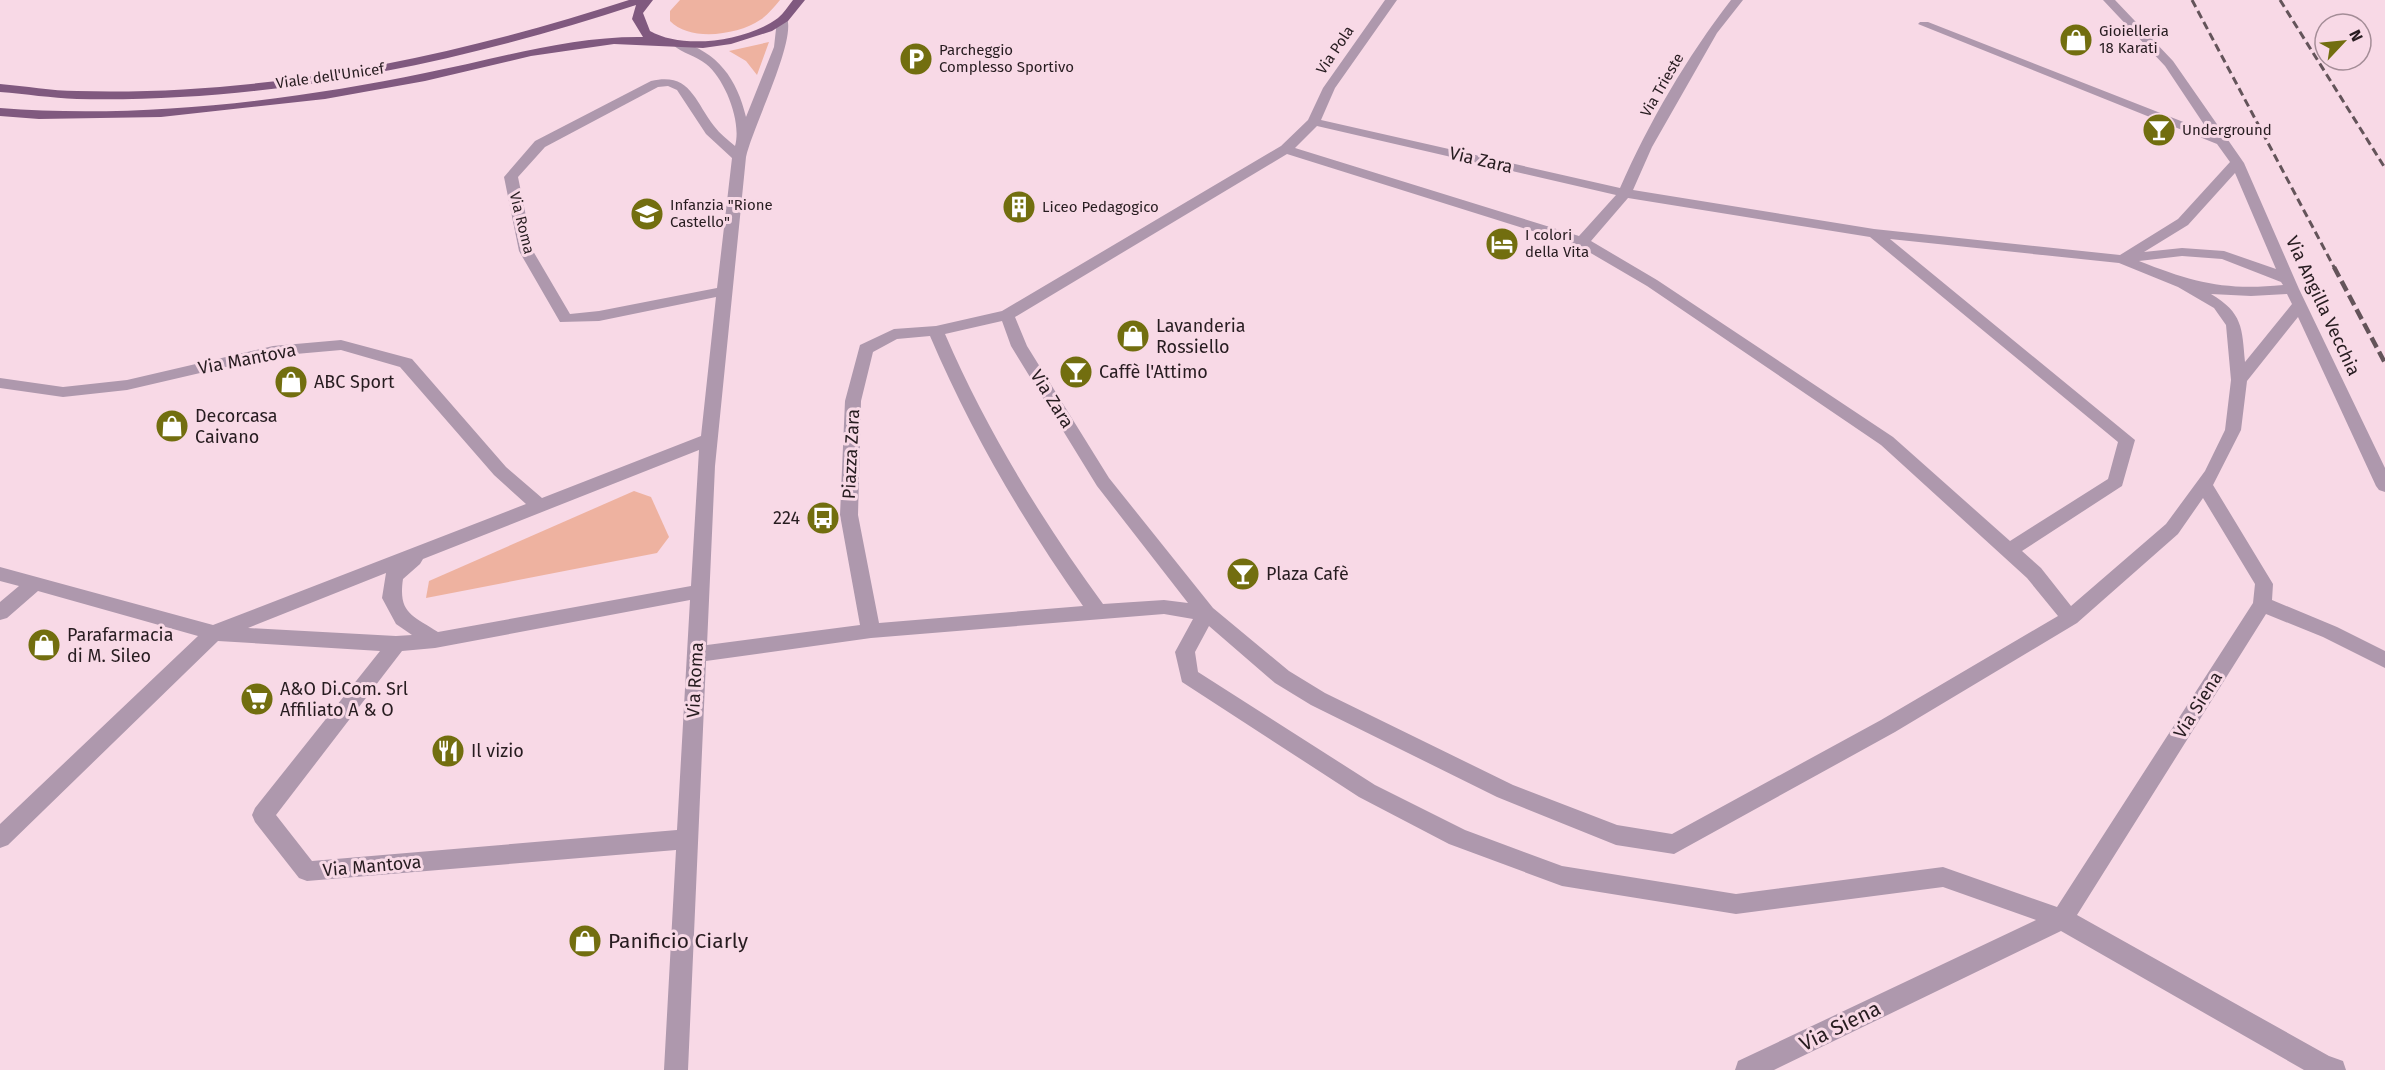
<svg xmlns="http://www.w3.org/2000/svg" width="2385" height="1070" viewBox="0 0 2385 1070" font-family="'Fira Sans',sans-serif">
<style>
.green{fill:#eeb2a0}
.lines{fill:none;stroke-linecap:round;stroke-linejoin:round}
.minor{fill:#ae98ad;fill-rule:evenodd}
.major{fill:#80597f;fill-rule:evenodd}
.rail-far1{stroke:#64545a;stroke-width:3;stroke-dasharray:8 4.5;stroke-linecap:butt}
.rail{stroke:#64545a;stroke-width:4.5;stroke-dasharray:11 5;stroke-linecap:butt}
.labels{text-anchor:middle;dominant-baseline:central;stroke-width:6;stroke-linejoin:round;paint-order:stroke}
.far-poi-label{font-size:15px;fill:#271c20;stroke:#f8d9e6;text-anchor:start}
.far-street-label{font-size:15px;fill:#271c20;stroke:#f8d9e6}
.street-label{font-size:18px;fill:#271c20;stroke:#f8d9e6}
.poi-label{font-size:18px;fill:#271c20;stroke:#f8d9e6;text-anchor:start}
.near-poi-label{font-size:21px;fill:#271c20;stroke:#f8d9e6;text-anchor:start}
.near-street-label{font-size:21px;fill:#271c20;stroke:#f8d9e6}
</style>
<rect width="100%" height="100%" fill="#f8d9e6"/>
<!-- green -->
<g class="green">
<path d="M680,0H780C774,7 768,15 760,20C738,35 690,42 670,21V11Z"/>
<path d="M769,42L757,75L746,61L729,51Z"/>
<path d="M634,491L651,497L669,537L657,553L426,598L429,581Z"/>
</g>
<g class="lines">
<!-- minor -->
<path class="minor" d="M1385,0H1397L1335,88L1321,120L1620,188C1649,122 1687,57 1731,0H1743L1717,33L1652,147L1633,190L1874,229L2120,255L2178,219L2230,162L2217,144L1918,24L1920,22H1928L2209,132L2165,66L2103,0H2115L2173,61L2244,163L2299,289L2385,468V492L2379,490L2376,486L2298,317L2247,381L2241,430L2213,485L2273,584L2272,600L2337,627L2385,651V668L2323,637L2266,614L2077,915L2329,1056L2343,1061L2346,1070H2304L2061,931L1774,1070H1735L1738,1061L2036,920L1943,887L1736,914L1562,886L1449,844L1359,797L1182,682L1175,652L1193,619L1164,614L871,638L706,661L688,1070H664L676,850L307,881L299,878L255,822L252,815L255,808L380,651L218,641L8,845L0,848V824L198,636L38,591L7,618L0,620V602L19,586L0,581V567L213,625L526,504L494,475L400,367L341,350L273,356L127,390L63,397L0,388V378L63,387L127,380L273,346L341,340L412,359L506,467L542,498L701,436L716,297L599,321L560,322L519,251L504,177L535,141L651,81C690,72 694,100 714,126C720,134 728,140 735,146C742,122 725,79 706,64C696,56 682,53 673,45L679,41C718,52 737,79 746,117L774,47L777,20L779,18H787C796,42 753,126 746,157L715,466L707,645L860,625L840,515L845,401L860,345L894,329L936,326L1002,311L1281,146L1308,120L1323,88ZM668,86L677,90L706,134L732,158L717,288L599,311L570,314L533,251L518,177L545,147L658,87ZM1317,126L1616,195L1579,236L1295,148ZM1287,154L1577,245L1647,286L1881,445L2027,578L2058,616L1881,720L1672,834L1617,825L1513,785L1325,693L1289,671L1213,608L1109,478L1027,346L1015,317ZM2235,173L2276,269L2224,251L2182,248L2144,252L2188,225ZM1628,198L1870,237L2118,442L2108,479L2010,541L1893,437L1657,280L1591,241ZM1890,239L2119,263L2178,287L2214,308L2226,325L2231,380L2225,430L2205,471L2166,524L2071,606L2041,568L2022,551L2122,486L2135,440ZM2182,256L2222,259L2281,282L2283,285C2225,291 2192,282 2139,261ZM2211,294L2251,296L2287,294L2292,304L2245,362C2242,328 2243,313 2211,294ZM1002,321L1011,346L1097,486L1188,603L1164,600L1103,604C1041,519 987,431 945,334ZM930,336C971,432 1023,521 1083,606L879,623L858,515L861,401L873,352L897,339ZM699,450L691,586L438,632C412,615 398,613 403,579L420,564L423,559ZM2203,498L2255,584L2253,603L2057,907L1943,867L1736,894L1562,866L1465,830L1375,785L1198,672L1195,652L1209,626L1275,683L1311,705L1497,797L1616,845L1674,854L1895,732L2077,623L2178,534ZM386,573L382,598L396,624L412,635L396,636L248,628ZM690,600L677,830L312,861L276,815L402,651L435,648Z"/>
<!-- major -->
<path class="major" d="M629,0H653L643,13L650,31C683,50 747,41 778,18C784,13 788,6 793,0H805L788,21L772,31L731,44L703,48L614,44L531,56L425,81L325,99L161,117L39,119L0,116V108C137,119 290,101 425,73C497,59 569,36 643,37L632,19L636,5C456,64 268,103 77,99C51,98 26,94 0,92V84C26,86 51,91 77,91C265,96 450,58 629,0Z"/>
<!-- rail-far1 -->
<g class="rail-far1">
<path d="M2192,0L2335,269"/>
<path d="M2280,0L2385,168"/>
</g>
<!-- rail -->
<path class="rail" d="M2334,267L2385,363"/>
</g>
<!-- icons -->
<defs>
<symbol id="shop-disc" viewBox="-11 -11 22 22"><circle r="9.5" fill="#726e0f" stroke="#f8d9e6"/><path d="M-5-2.5h2.3a2.7 3.5 0 0 1 5.4 0H5L5.5 6h-11ZM-1.5-2.5h3a1.5 2.3 0 0 0-3 0Z" fill="#fff"/></symbol>
<symbol id="parking-disc" viewBox="-11 -11 22 22"><circle r="9.5" fill="#726e0f" stroke="#f8d9e6"/><path d="M-3.5-5.5H1a3.5 3.5 0 0 1 0 7H-1V5.5H-3.5ZM-1-3.4V-.6H.8a1.4 1.4 0 0 0 0-2.8Z" fill="#fff"/></symbol>
<symbol id="bar-disc" viewBox="-11 -11 22 22"><circle r="9.5" fill="#726e0f" stroke="#f8d9e6"/><path d="M-6-5H6L.8 .8V4.5H3.5V6h-7V4.5H-.8V.8Z" fill="#fff"/></symbol>
<symbol id="building-disc" viewBox="-11 -11 22 22"><circle r="9.5" fill="#726e0f" stroke="#f8d9e6"/><path d="M-4-6H4V6H1V3H-1V6H-4ZM-2.5-4.3h1.7v1.8h-1.7ZM.8-4.3h1.7v1.8H.8ZM-2.5-1h1.7V.8h-1.7ZM.8-1h1.7V.8H.8Z" fill="#fff"/></symbol>
<symbol id="school-disc" viewBox="-11 -11 22 22"><circle r="9.5" fill="#726e0f" stroke="#f8d9e6"/><path d="M0-5L7-2L0 1L-7-2ZM-4 1L0 2.5L4 1V4Q0 6-4 4Z" fill="#fff"/></symbol>
<symbol id="hotel-disc" viewBox="-11 -11 22 22"><circle r="9.5" fill="#726e0f" stroke="#f8d9e6"/><path d="M-6-4.5h1.5V1H6V5H4.5V3h-9V5H-6ZM-4 0a1.8 1.8 0 1 1 3.6 0ZM.5 0V-2.5h3Q6-2.5 6 0Z" fill="#fff"/></symbol>
<symbol id="bus-disc" viewBox="-11 -11 22 22"><circle r="9.5" fill="#726e0f" stroke="#f8d9e6"/><path d="M-5-6H5V4H4V6H2V4H-2V6H-4V4H-5ZM-3.5-4V0h7V-4ZM-3.5 1.2v1.5H-2V1.2ZM2 1.2v1.5H3.5V1.2Z" fill="#fff"/></symbol>
<symbol id="supermarket-disc" viewBox="-11 -11 22 22"><circle r="9.5" fill="#726e0f" stroke="#f8d9e6"/><path d="M-6-5.5h2.5l.6 2H6L4.5 2H-2.5L-4.4-4H-6ZM-1.5 3.2a1.3 1.3 0 1 0 .1 0ZM3 3.2a1.3 1.3 0 1 0 .1 0Z" fill="#fff"/></symbol>
<symbol id="restaurant-disc" viewBox="-11 -11 22 22"><circle r="9.5" fill="#726e0f" stroke="#f8d9e6"/><path d="M-5-6h1v4h1v-4h1v4h1v-4h1v5L-1.5 .5V6h-2V.5L-5-1ZM5-6V6H3V1.5H1.5Q1.5-4 5-6Z" fill="#fff"/></symbol>
</defs>
<g fill-rule="evenodd">
<use href="#shop-disc" x="2057" y="21" width="38" height="38"/>
<use href="#parking-disc" x="897" y="40" width="38" height="38"/>
<use href="#bar-disc" x="2140" y="111" width="38" height="38"/>
<use href="#building-disc" x="1000" y="188" width="38" height="38"/>
<use href="#school-disc" x="628" y="195" width="38" height="38"/>
<use href="#hotel-disc" x="1483" y="225" width="38" height="38"/>
<use href="#shop-disc" x="1114" y="317" width="38" height="38"/>
<use href="#bar-disc" x="1057" y="353" width="38" height="38"/>
<use href="#shop-disc" x="272" y="363" width="38" height="38"/>
<use href="#shop-disc" x="153" y="407" width="38" height="38"/>
<use href="#bus-disc" x="804" y="499" width="38" height="38"/>
<use href="#bar-disc" x="1224" y="555" width="38" height="38"/>
<use href="#shop-disc" x="25" y="626" width="38" height="38"/>
<use href="#supermarket-disc" x="238" y="680" width="38" height="38"/>
<use href="#restaurant-disc" x="429" y="732" width="38" height="38"/>
<use href="#shop-disc" x="566" y="922" width="38" height="38"/>
</g>
<g class="labels">
<!-- far-poi labels -->
<g class="far-poi-label">
<text x="2099" y="31">Gioielleria<tspan x="2099" dy="17">18 Karati</tspan></text>
<text x="939" y="50">Parcheggio<tspan x="939" dy="17">Complesso Sportivo</tspan></text>
<text x="2182" y="130">Underground</text>
<text x="670" y="205">Infanzia "Rione<tspan x="670" dy="17">Castello"</tspan></text>
<text x="1042" y="207">Liceo Pedagogico</text>
<text x="1525" y="235">I colori<tspan x="1525" dy="17">della Vita</tspan></text>
</g>
<!-- far-street labels -->
<g class="far-street-label">
<text transform="translate(1335 50) rotate(-56)">Via Pola</text>
<text transform="translate(330 76) rotate(-8)">Viale dell'Unicef</text>
<text transform="translate(1662 85) rotate(-60)">Via Trieste</text>
<text transform="translate(522 223) rotate(76)">Via Roma</text>
</g>
<!-- street labels -->
<g class="street-label">
<text transform="translate(1481 160) rotate(13)">Via Zara</text>
<text transform="translate(2323 306) rotate(65)">Via Angilla Vecchia</text>
<text transform="translate(247 359) rotate(-11)">Via Mantova</text>
<text transform="translate(1052 399) rotate(58)">Via Zara</text>
<text transform="translate(851 454) rotate(-87)">Piazza Zara</text>
<text transform="translate(695 680) rotate(-87)">Via Roma</text>
<text transform="translate(2198 705) rotate(-58)">Via Siena</text>
<text transform="translate(372 866) rotate(-5)">Via Mantova</text>
</g>
<!-- poi labels -->
<g class="poi-label">
<text x="1156" y="326">Lavanderia<tspan x="1156" dy="21">Rossiello</tspan></text>
<text x="1099" y="372">Caffè l'Attimo</text>
<text x="314" y="382">ABC Sport</text>
<text x="195" y="416">Decorcasa<tspan x="195" dy="21">Caivano</tspan></text>
<text x="800" y="518" text-anchor="end">224</text>
<text x="1266" y="574">Plaza Cafè</text>
<text x="67" y="635">Parafarmacia<tspan x="67" dy="21">di M. Sileo</tspan></text>
<text x="280" y="689">A&amp;O Di.Com. Srl<tspan x="280" dy="21">Affiliato A &amp; O</tspan></text>
<text x="471" y="751">Il vizio</text>
</g>
<!-- near-poi labels -->
<g class="near-poi-label">
<text x="608" y="941">Panificio Ciarly</text>
</g>
<!-- near-street labels -->
<g class="near-street-label">
<text transform="translate(1840 1026) rotate(-26)">Via Siena</text>
</g>
</g>
<!-- north arrow -->
<g transform="translate(2343 42) rotate(64)"><circle r="28" fill="#f8d9e6" stroke="#a48d97" stroke-width="1.5"/>
<path d="M0-4.5L10 22L0 15L-10 22Z" fill="#726e0f"/>
<text y="-9" font-size="16" font-weight="bold" text-anchor="middle" fill="#271c20">N</text>
</g>
</svg>
